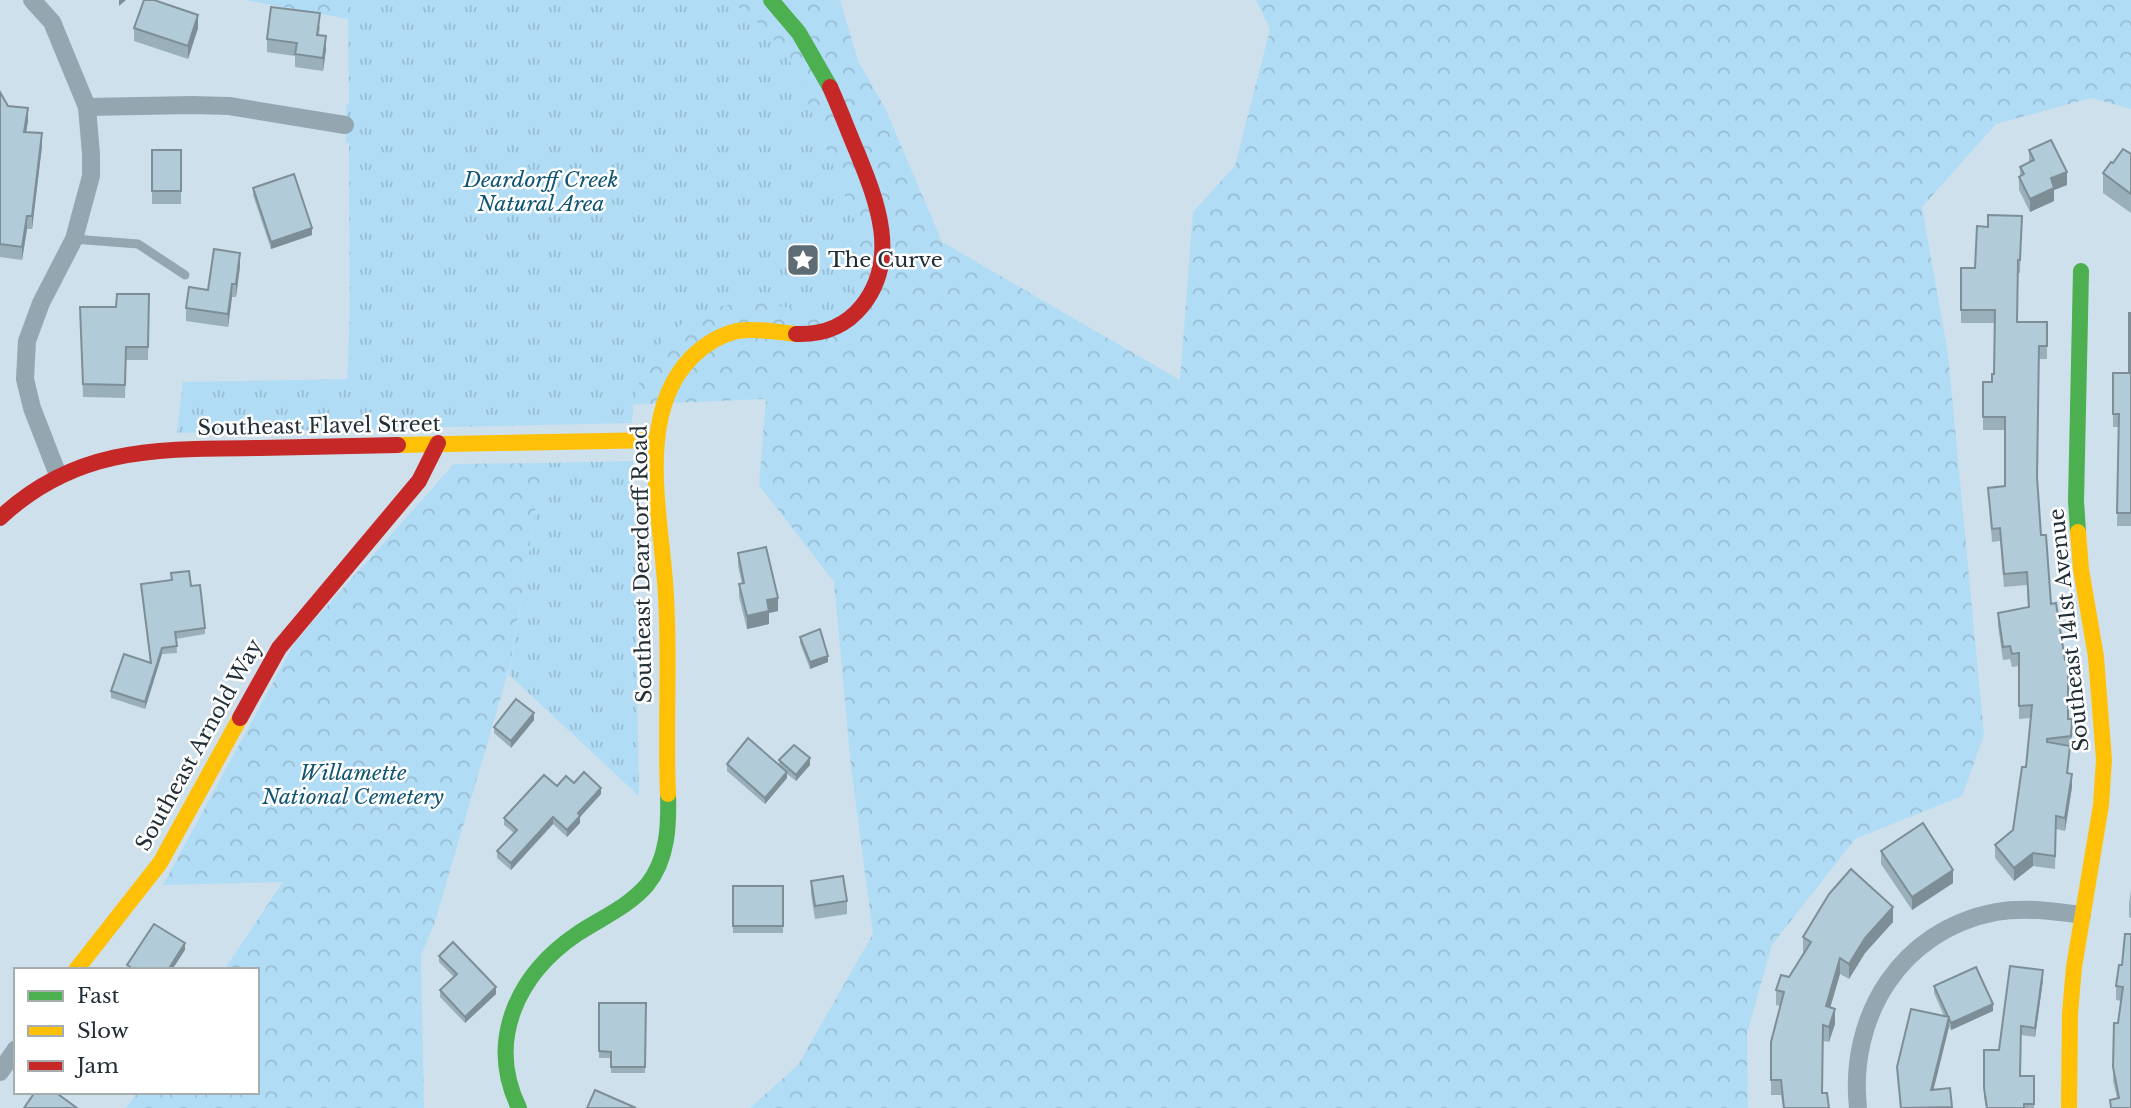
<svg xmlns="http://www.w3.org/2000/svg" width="2131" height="1108" viewBox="0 0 2131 1108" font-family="'Libre Baskerville',serif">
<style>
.forest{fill:url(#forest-crowns)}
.park{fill:url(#park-tufts)}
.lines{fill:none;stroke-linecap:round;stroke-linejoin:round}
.lane{stroke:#94a7b1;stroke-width:9}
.street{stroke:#94a7b1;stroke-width:18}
.fast{stroke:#4caf50;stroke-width:16}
.slow{stroke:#ffc107;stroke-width:16}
.jam{stroke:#c62828;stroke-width:16}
.wall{fill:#99afba}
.shaded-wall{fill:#7d8e97}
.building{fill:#b2cbd8;stroke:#7d8e97;stroke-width:2}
.labels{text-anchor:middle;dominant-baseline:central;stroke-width:5;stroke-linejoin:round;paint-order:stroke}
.park-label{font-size:21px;font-style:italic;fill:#105573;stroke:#fff}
.poi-label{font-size:21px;fill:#222f36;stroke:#fff;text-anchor:start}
.street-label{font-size:21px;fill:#222f36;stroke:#fff}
</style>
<defs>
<pattern id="forest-crowns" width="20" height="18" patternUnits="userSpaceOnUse" patternTransform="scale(1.75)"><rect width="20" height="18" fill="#b1dcf5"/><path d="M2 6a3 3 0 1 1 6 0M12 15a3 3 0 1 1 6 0" fill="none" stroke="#98bdd3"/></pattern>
<pattern id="park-tufts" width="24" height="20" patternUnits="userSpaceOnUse" patternTransform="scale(1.75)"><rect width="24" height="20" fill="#b1dcf5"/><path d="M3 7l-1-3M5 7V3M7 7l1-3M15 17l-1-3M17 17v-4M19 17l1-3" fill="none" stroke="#98bdd3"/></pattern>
</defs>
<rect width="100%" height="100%" fill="#cee0eb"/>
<!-- forest -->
<g class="forest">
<path d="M245,0H840L858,61L886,110L942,242L1180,380L1193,212L1235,166L1270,29L1256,0H2131V109L2091,98L1996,124L1922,207L1948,354L1984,735L1962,796L1855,839L1772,945L1747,1033L1748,1108H750L798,1065L873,934L851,767L834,582L759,485L766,399L346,417L360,21Z"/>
<path d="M543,463L510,666L434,925L421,955L424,1108H126L138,1092H257V970H224L283,882L163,885L295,642L454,464Z"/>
</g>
<!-- park -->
<g class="park">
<path d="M330,0H729C761,23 779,40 797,75L852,213C861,239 865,305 830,313C813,317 780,304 761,303C685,299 636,350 632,423L177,433L183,382L350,379L349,143L346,142V104H349L348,3Z"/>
<path d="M633,461L639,796L509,675L543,463Z"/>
</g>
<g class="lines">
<!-- lane -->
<path class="lane" d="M74,239L138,244L185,275"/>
<!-- street -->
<g class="street">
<path d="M32,0L52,22L87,107L91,154V176L74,239L41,303L27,341L25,379L32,408L58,475"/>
<path d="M87,107L192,105L229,106L345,125"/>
<path d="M0,1072L16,1049"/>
<path d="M1858,1108C1848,1016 1901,930 1996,912C2024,907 2054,911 2082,915"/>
</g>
<!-- fast -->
<g class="fast">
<path d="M771,0L799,33L830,87"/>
<path d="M2078,532L2076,501L2081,271"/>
<path d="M519,1108C486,1040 518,974 577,934C601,918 628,907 647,885C668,859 669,825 668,794"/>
</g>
<!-- slow -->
<g class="slow">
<path d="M398,445L657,440"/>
<path d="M668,794C665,728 670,663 666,597C663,523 633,416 692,357C704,345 720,335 737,331C757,328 776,332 796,334"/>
<path d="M76,970L160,863L240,718"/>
<path d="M2069,1108L2070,1013L2074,967L2101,805L2104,760L2096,657L2081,569L2078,532"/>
</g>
<!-- jam -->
<g class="jam">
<path d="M796,334C822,335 845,327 862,306C900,259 877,201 857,152C848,131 840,109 830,87"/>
<path d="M0,518C77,445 161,449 260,448C306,447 352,446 398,445"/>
<path d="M240,718L279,648L419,481L438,443"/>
</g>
</g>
<!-- wall -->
<g class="wall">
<path d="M320,26L319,35L326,49L323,71L295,67V56L267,52V39Z"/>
<path d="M134,28H198L188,59L134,41Z"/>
<path d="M0,92L8,106L28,121L26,132L42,146L32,229H27L22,260L0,257Z"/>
<rect x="152" y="150" width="29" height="54"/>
<path d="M2029,150L2067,185L2054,190V201L2030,212L2019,190V177L2020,176V167L2029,162Z"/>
<path d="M2131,154V213L2103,193V173L2113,163Z"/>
<path d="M253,188L312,235L271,249L253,195Z"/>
<path d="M2022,216L2020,273H2018L2017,322H2047V359H2039L2037,480L2041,535L2068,719L2072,732L2071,749H2070L2068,773L2072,787L2065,831L2056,829L2055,869L2033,866L2014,881L1995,858V845L2013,830L2026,767L2031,718L2019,719V666L2012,667L2010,659L2003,660L1998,626V613L2028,607L2027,585L2004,587L2000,541L1992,542L1988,488L2005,486V430H1983V382H1992L1994,374V323H1961V268H1975L1988,227Z"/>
<path d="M240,266L236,297H232L228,327L186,321V308Z"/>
<path d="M149,294L148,360H126L125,398L83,397L80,307H116Z"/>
<path d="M2131,313V526H2117L2119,427H2113V373H2129Z"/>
<path d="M738,553L778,611L769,613V624L747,629L739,597V584H742L738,566Z"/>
<path d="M171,573L191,586L205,628V634L176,639L177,653L162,654L145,709L111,698V691L150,662L141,584L171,580Z"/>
<path d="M800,637L828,662L810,669L800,643Z"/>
<path d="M534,720L511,748L494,733V727Z"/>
<path d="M779,760L810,765L796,781L787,774V778L765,804L727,771V764L779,765Z"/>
<path d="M574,783L601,794L580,817V823L567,837L553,824L511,870L497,858V851L514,833L504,825V818Z"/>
<path d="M1881,851L1953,883L1912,910L1881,864Z"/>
<path d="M811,881L847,901V914L815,919L811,894Z"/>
<rect x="733" y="886" width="50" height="47"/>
<path d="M2131,890V918L2129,917V903Z"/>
<path d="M1893,922L1865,953L1849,979L1840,974L1830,1008L1835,1024L1829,1042L1823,1041L1822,1093L1829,1108H1783L1781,1095H1771V1042L1780,1006L1776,1005V990L1789,977L1804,953L1803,952V937Z"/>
<path d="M439,956L496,994L465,1023L440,997V990L454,977L439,962Z"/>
<path d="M2122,965L2131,1108H2110V1100L2117,1098L2113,1081L2114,1023H2118L2121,1001L2116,1000V986Z"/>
<path d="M2043,980L2035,1037L2021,1035L2020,1076H2034V1108H1986L1984,1097V1050H1999Z"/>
<path d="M1934,986L1993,1011L1951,1030L1949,1026L1933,1089L1950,1088L1952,1108H1900L1897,1067L1944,1016L1934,993Z"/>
<path d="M599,1003H646L645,1073H611V1058H599Z"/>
</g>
<!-- shaded-wall -->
<g class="shaded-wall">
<path d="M119,0H126L119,6Z"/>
<path d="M198,15V28L188,59V46Z"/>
<path d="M326,36V49L323,71V58Z"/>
<path d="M28,108V121L24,145V132Z"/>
<path d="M42,133V146L32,229V216Z"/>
<path d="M2067,172V185L2054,190V201L2030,212V199L2051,178Z"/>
<path d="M27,216V229L22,260V247Z"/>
<path d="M312,228V235L271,249V242Z"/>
<path d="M240,253V266L236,297V284Z"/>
<path d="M232,284V297L228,327V314Z"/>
<path d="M778,598V611L769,613V624L747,629V616L767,600Z"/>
<path d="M162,648V654L145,709V702Z"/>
<path d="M828,656V662L810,669V662Z"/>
<path d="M534,713V720L511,748V741Z"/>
<path d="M810,758V765L796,781V775Z"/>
<path d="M787,772V778L765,804V798Z"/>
<path d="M2072,774V787L2065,831V818Z"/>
<path d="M601,788V794L580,817V823L567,837V830L578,813Z"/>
<path d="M553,817V824L511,870V863Z"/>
<path d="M2033,853V866L2014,881V868Z"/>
<path d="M1953,870V883L1912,910V897Z"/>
<path d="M1893,907V922L1865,953L1849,979V964L1865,938Z"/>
<path d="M185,943V950L172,970H168Z"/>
<path d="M1840,958V974L1826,1022V1006Z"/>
<path d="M2043,970V980L2035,1037V1028Z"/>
<path d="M496,987V994L465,1023V1017Z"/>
<path d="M1993,1004V1011L1951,1030V1023Z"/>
<path d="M1835,1009V1024L1829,1042V1027Z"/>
<path d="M1949,1017V1027L1931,1100V1090Z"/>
</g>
<!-- building -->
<g class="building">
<path d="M144,0H154L198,15L188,46L134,28Z"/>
<path d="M271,7L320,13L317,35L326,36L323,58L295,54L297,43L267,39Z"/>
<path d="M0,92L8,106L28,108L24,132L42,133L32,216H27L22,247L0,244Z"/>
<path d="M2051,140L2067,172L2051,178L2054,188L2030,199L2019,177L2024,174L2020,167L2034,160L2029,150Z"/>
<path d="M2123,149L2131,154V194L2103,173L2111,162L2113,163Z"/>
<rect x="152" y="150" width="29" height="41"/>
<path d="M294,174L312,228L271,242L253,188Z"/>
<path d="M1988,215L2022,216L2020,260H2018L2017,322H2047V346H2039L2037,477L2041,535H2046L2051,604L2056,603L2065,660H2068V719H2072L2071,736L2047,739V742L2070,746L2067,773L2072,774L2065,818L2056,816L2055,856L2033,853L2014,868L1995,845L2013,830L2022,767H2026L2032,705L2019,706V653L2012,654L2010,646L2003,647L1998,613L2029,607L2027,572L2004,574L2000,528L1992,529L1988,488L2005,486V417H1983V382H1992V374H1994L1995,310H1961V268H1975L1977,226L1988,227Z"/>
<path d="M214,249L240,253L236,284H232L228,314L186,308L189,287L208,290Z"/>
<path d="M117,294H149L148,347H126L125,385L83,384L80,307H116Z"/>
<path d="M2129,313H2131V513H2117L2119,414H2113V373H2129Z"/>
<path d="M766,547L778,598L767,600L769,611L747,616L739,584L744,583L738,553Z"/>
<path d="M189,571L191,586L200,585L205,628L175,632L177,646L162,648L145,702L111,691L124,654L151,663L141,584L172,580L171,573Z"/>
<path d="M820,629L828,656L810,662L800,637Z"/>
<path d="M516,699L534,713L511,741L494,727Z"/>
<path d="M748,738L787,772L765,798L727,764Z"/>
<path d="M794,745L810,758L796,775L779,760Z"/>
<path d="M584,772L601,788L578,813L580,816L567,830L553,817L511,863L497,851L517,830L504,818L544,775L557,786L566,776L574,783Z"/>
<path d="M1923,823L1953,870L1912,897L1881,851Z"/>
<path d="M1851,869L1893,907L1865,938L1849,964L1840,958L1826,1006L1835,1009L1829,1027L1823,1025L1822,1093H1827L1829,1108H1784L1781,1080H1771V1042L1784,992L1776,990L1781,975L1789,977L1811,942L1803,937L1829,894Z"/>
<path d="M843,876L847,901L815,906L811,881Z"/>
<rect x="733" y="886" width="50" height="40"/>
<path d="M154,924L185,943L168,970H135L127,965Z"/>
<path d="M2125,934H2131V1108H2111L2110,1100L2119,1098L2113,1067L2114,1023H2118L2123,987L2116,986L2119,965H2122Z"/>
<path d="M453,942L496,987L465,1017L440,990L457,974L439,956Z"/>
<path d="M2010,966L2043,970L2035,1028L2021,1026L2020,1076H2034V1104H2024V1108H1987L1984,1088V1050H1999Z"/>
<path d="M1976,967L1993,1004L1951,1023L1934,986Z"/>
<path d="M599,1003H646L645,1067H611V1052L599,1051Z"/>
<path d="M1911,1009L1949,1017L1931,1090L1950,1088L1952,1107L1901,1108L1897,1067Z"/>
<path d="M595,1090L636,1108H587Z"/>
<path d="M35,1092H55L77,1108H24Z"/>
</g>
<!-- icons -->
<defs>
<symbol id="sight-square" viewBox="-11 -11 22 22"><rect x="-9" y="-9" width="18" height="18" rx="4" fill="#5e6d75" stroke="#fff"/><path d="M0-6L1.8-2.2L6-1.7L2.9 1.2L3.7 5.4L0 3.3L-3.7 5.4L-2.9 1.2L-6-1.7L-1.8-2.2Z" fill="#fff"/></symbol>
</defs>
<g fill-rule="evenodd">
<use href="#sight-square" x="784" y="241" width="38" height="38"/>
</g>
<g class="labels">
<!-- park labels -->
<g class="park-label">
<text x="541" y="180">Deardorff Creek<tspan x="541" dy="24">Natural Area</tspan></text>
<text x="353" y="773">Willamette<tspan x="353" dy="24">National Cemetery</tspan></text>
</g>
<!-- poi labels -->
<g class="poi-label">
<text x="828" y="260">The Curve</text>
</g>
<!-- street labels -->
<g class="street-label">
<text transform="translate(319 426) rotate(-1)">Southeast Flavel Street</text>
<text transform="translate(642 564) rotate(-91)">Southeast Deardorff Road</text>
<text transform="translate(2069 630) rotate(-96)">Southeast 141st Avenue</text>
<text transform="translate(199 745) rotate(-61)">Southeast Arnold Way</text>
</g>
</g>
<!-- legend -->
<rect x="14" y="968" width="245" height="126" fill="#ffffff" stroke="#a7acaf" stroke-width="2"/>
<rect x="28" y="991" width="35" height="10" fill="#4caf50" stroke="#a7acaf" stroke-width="2"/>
<text x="77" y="1003" font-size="21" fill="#222f36">Fast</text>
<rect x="28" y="1026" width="35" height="10" fill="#ffc107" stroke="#a7acaf" stroke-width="2"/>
<text x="77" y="1038" font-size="21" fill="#222f36">Slow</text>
<rect x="28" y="1061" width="35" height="10" fill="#c62828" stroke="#a7acaf" stroke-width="2"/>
<text x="77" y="1073" font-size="21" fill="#222f36">Jam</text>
</svg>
